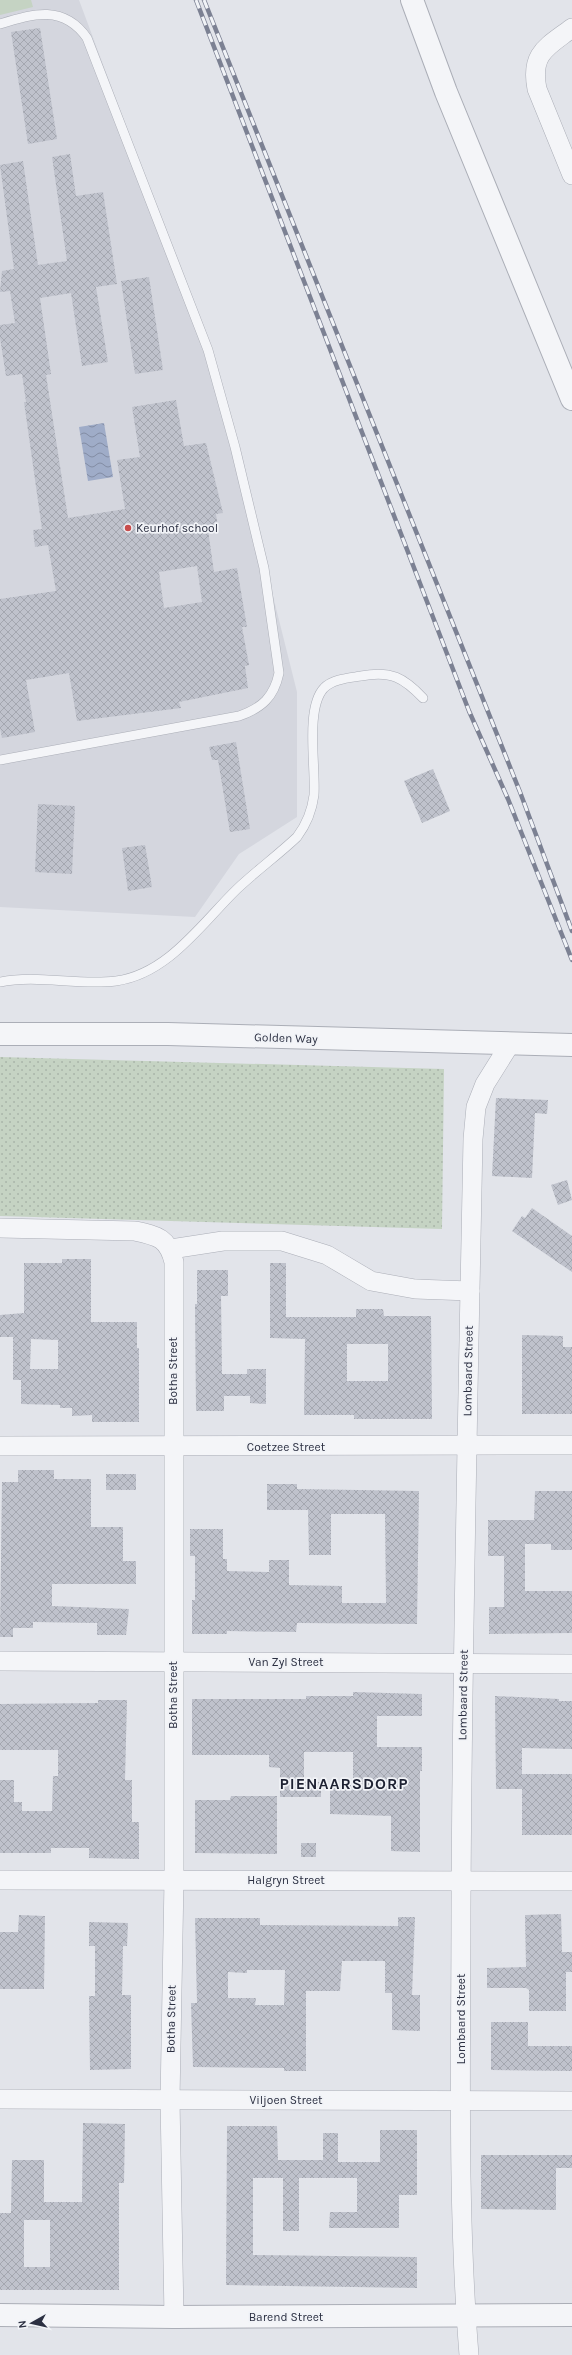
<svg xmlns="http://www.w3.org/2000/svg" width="572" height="2355" viewBox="0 0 572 2355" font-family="Karla,sans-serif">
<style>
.built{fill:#d4d6de}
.green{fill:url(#green-dots)}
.pitch{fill:#c5d3c3}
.water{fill:url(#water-waves)}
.building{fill:url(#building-cross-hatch);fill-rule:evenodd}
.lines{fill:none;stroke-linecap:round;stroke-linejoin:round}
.service-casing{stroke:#abaeb7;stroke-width:10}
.minor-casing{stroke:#abaeb7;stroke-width:20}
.tertiary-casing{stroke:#abaeb7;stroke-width:24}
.service{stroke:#f4f5f8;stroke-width:9}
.minor{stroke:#f4f5f8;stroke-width:19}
.tertiary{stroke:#f4f5f8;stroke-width:22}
.rail-casing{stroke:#7c8193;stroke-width:4.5}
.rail{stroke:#f1f3f7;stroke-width:3;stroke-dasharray:9;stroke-linecap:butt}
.poi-dot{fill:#c84d4d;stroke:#f1f3f7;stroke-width:1.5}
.labels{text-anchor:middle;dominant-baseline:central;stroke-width:3.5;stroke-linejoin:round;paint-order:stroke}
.poi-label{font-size:12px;fill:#2b2f41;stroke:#f1f3f7;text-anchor:start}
.street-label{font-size:12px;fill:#2b2f41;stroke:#f1f3f7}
.district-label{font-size:16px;font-weight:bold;letter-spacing:1px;fill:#1d2132;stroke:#f1f3f7}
</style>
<defs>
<pattern id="green-dots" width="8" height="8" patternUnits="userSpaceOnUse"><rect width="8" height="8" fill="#c5d3c3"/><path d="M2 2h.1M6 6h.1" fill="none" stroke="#a9b5a9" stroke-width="1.8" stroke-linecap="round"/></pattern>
<pattern id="water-waves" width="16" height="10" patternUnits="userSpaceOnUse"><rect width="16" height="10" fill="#9facc8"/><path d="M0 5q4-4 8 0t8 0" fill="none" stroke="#828ca4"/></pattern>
<pattern id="building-cross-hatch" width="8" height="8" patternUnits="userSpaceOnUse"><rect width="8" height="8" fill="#bfc2cc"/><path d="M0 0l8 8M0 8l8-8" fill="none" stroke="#a4a7b0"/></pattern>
</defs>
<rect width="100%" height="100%" fill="#e2e4ea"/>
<!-- built -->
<path class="built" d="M0,0H79L215,364L297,692V817L239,854L195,917L0,907Z"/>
<!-- green -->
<path class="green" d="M0,1057L444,1069L442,1229L0,1216Z"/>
<!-- pitch -->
<path class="pitch" d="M0,0H31L33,7L0,15Z"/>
<!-- water -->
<path class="water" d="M104,423L113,477L88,481L79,427Z"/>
<!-- building -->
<g class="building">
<path d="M40,28L57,139L28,144L11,32Z"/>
<path d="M70,154L76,196L103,192L117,284L96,287L108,362L82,366L71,293L40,298L51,374L46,375L68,518L125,509L117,460L140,457L132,407L176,400L184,446L206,443L223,513L216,514L218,528L208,530L214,572L237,568L247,627H242L249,665L245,666L248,688L179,702L181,708L77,721L69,673L26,680L35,732L2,738L0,728V599L56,591L48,545L35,547L33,530L42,529L24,402H26L22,374L6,376L0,338V325L15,323L10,291L0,292L2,271L14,269L0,165L23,161L38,265L67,261L52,157ZM197,566L202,602L164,608L159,572Z"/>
<path d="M149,277L163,370L135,374L121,281Z"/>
<path d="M236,742L250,829L230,832L218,760H212L209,747Z"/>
<path d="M433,769L450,811L422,823L404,781Z"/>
<path d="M38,804L75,806L72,874L35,872Z"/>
<path d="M145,845L152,887L128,891L122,848Z"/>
<path d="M496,1098L548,1100L547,1114L535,1113L532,1178L492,1176Z"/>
<path d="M567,1180L572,1200L558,1205L551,1185Z"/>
<path d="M532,1208L572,1236V1272L512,1231L522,1216L525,1218Z"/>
<path d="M62,1259H91V1322H137V1348H139V1422H92V1415L72,1416V1408H60V1405L21,1404V1380H13V1337H0V1315L24,1313V1263H62ZM31,1339L58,1340V1369H30Z"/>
<path d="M270,1263H286V1317H356V1309H383L384,1316H431L432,1419H354V1415H304L305,1339L270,1338ZM347,1344H388V1381H347Z"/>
<path d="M197,1270H228V1296H221L222,1374H247V1369H266V1404L250,1403V1396H224V1411H196L195,1304H197Z"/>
<path d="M522,1335L563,1336V1347H572V1414H522Z"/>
<path d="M18,1470H54V1479H91V1527H123V1561H136V1584H52V1606L129,1609L126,1635H97V1623L33,1622V1628H13V1637H0L2,1482H18Z"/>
<rect x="106" y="1474" width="30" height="16"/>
<path d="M267,1484H297V1489L419,1491L417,1624L297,1623L296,1632L227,1631V1634H192V1600H195V1556H190V1529H223V1559H227V1571L269,1572V1560H289V1585L342,1586V1603H386L385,1514H331V1555H309L308,1510H267Z"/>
<path d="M535,1491H572V1550H551V1544H525V1591H572V1633L489,1634V1607H504V1556H488V1520H534Z"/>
<path d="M353,1692L422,1694V1716H377V1747H422V1771H420V1852L391,1851V1816L330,1814V1785H353V1752H304V1781L321,1782V1797H280V1768L269,1767V1755H192V1699H306V1696H353Z"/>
<path d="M495,1696L559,1699V1701H572V1749L522,1748V1774H572V1835H522V1789H496Z"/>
<path d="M98,1700H127L125,1780H132V1822H139V1859L89,1858V1848H51V1853H0V1780H14V1802H22V1811H52L53,1776H58V1750H0V1704L98,1703Z"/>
<path d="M231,1796H277V1854L195,1853V1800H230Z"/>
<rect x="301" y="1843" width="15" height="14"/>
<path d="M561,1914L562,1952H572V1972H566V2011H529V1990L526,1988H487V1968L526,1967L525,1915Z"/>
<path d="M19,1915L45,1916L44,1989H0V1932H18Z"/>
<path d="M398,1917H415L412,1995H420V2031L392,2030V1993H385V1961H342L340,1991H306V2071H284V2068L193,2067L191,2003H197L195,1918H260V1925L398,1926ZM247,1970H285L284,2005H255L256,1998H228V1972L247,1973Z"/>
<path d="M89,1922L128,1923L127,1946H123L122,1995H131V2069L90,2070L89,1996H95V1946H89Z"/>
<path d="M491,2022H528V2046H572V2071L491,2070Z"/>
<path d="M83,2123L125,2124L124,2183H119V2290H0V2213H11L12,2160H44V2202H82ZM24,2220H50V2267H24Z"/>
<path d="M227,2126H277L278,2160H323V2133H338V2162H380V2130H417V2195H399V2228H329L330,2212H357V2178H299V2231H283V2178H253V2255L417,2257V2288L226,2285Z"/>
<path d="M481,2155H572V2168H556V2210L481,2209Z"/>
</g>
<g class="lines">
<defs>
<g id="service">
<path d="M0,24C33,13 64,5 87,38L208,350L235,447L264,568L279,673C274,697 262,708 239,716L0,760"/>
<path d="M0,982C38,974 77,986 116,981C168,974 202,923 237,889C256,871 278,855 297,837C306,825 312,811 314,795C316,768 305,708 324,688C333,679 349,678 361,676C391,670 404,678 423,698"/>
</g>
<g id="minor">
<path d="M572,28C547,47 530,53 537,89L572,175"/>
<path d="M0,1228L135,1231C158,1236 168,1238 174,1262V1880L170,2100L174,2317"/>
<path d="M171,1249L223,1241H282L327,1255L371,1281L415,1289L470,1291"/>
<path d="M0,1446L572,1445"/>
<path d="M0,1661L572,1664"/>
<path d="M0,1880L572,1881"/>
<path d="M0,2099L572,2101"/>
<path d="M469,2355C457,2207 461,2057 461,1909C462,1652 468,1396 473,1139L476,1107L485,1084L510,1044"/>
</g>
<g id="tertiary">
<path d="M412,0L446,92L572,399"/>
<path d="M0,1034H168L572,1045"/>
<path d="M0,2315L174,2317L572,2315"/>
</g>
</defs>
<!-- service casing -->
<use href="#service" class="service-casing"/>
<!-- minor casing -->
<use href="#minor" class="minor-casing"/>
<!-- tertiary casing -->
<use href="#tertiary" class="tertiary-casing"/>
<!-- service -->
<use href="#service" class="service"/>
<!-- minor -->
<use href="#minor" class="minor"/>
<!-- tertiary -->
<use href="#tertiary" class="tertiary"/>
<defs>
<g id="rail">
<path d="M196,0L469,711L508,799L572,960"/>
<path d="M204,0L520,792L572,931"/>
</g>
</defs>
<!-- rail casing -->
<use href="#rail" class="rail-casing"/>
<!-- rail -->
<use href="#rail" class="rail"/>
</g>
<!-- markers -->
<circle class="poi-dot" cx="128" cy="528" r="4"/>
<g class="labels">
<!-- poi labels -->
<g class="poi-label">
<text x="136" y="528">Keurhof school</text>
</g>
<!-- street labels -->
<g class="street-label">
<text transform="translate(286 1038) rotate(2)">Golden Way</text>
<text transform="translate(173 1371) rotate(-90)">Botha Street</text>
<text transform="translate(468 1371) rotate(-89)">Lombaard Street</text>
<text x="286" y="1447">Coetzee Street</text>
<text x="286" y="1662">Van Zyl Street</text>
<text transform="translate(173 1695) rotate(-90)">Botha Street</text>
<text transform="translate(463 1695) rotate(-89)">Lombaard Street</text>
<text x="286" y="1880">Halgryn Street</text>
<text transform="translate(171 2019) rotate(-89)">Botha Street</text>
<text transform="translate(461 2019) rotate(-90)">Lombaard Street</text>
<text x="286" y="2100">Viljoen Street</text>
<text x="286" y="2317">Barend Street</text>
</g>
<!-- district labels -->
<g class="district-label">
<text x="344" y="1783">PIENAARSDORP</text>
</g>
</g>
<!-- north arrow -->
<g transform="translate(32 2323) rotate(262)" stroke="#f1f3f7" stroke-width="3" paint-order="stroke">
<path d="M0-3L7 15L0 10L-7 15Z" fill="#2b2f41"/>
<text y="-6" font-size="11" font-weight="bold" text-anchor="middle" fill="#2b2f41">N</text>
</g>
</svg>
